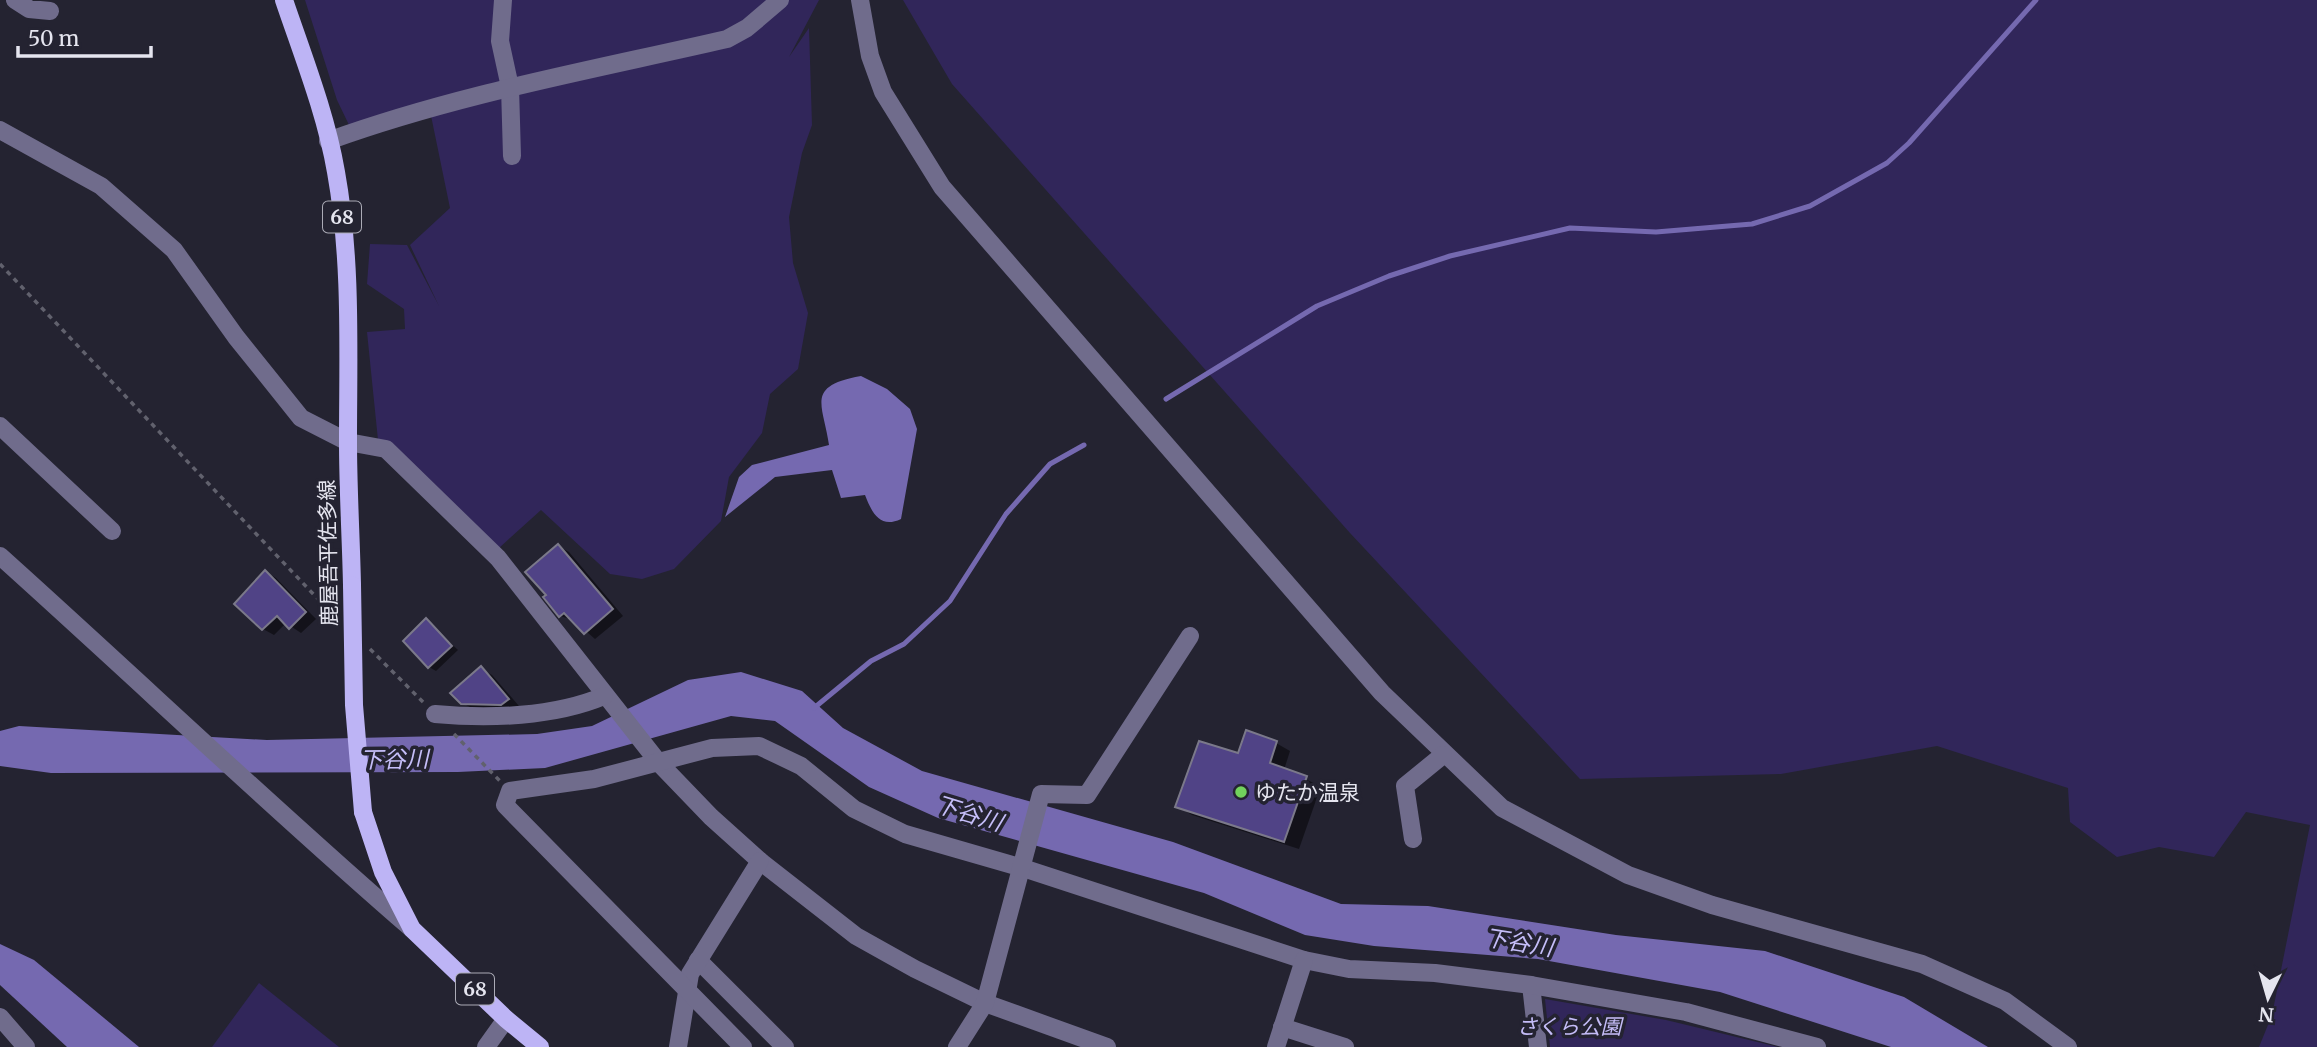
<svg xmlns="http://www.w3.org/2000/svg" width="2317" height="1047" viewBox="0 0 2317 1047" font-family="Merriweather,'Noto Sans JP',serif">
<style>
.green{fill:#31265a}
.water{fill:#7569b0}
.shadow{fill:#0007}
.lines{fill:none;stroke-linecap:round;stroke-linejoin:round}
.stream{stroke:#7569b0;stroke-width:5}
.building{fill:#504386;stroke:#7b798a;stroke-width:2}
.path{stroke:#61616d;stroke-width:3.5;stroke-dasharray:5 5;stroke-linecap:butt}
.minor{stroke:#706c8c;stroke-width:18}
.major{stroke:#bdb4f5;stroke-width:18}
.major-bridge{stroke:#bdb4f5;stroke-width:18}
.poi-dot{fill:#72d25d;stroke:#242331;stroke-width:2.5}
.labels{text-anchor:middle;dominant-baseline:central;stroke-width:7;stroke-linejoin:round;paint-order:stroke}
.shield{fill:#242331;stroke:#ababb6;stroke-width:2}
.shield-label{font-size:19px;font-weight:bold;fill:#e5e5ef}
.street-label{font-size:21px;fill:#e5e5ef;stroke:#242331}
.poi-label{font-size:21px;fill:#e5e5ef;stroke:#242331;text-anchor:start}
.park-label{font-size:21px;font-style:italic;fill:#c4bcf7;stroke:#242331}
.water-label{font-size:23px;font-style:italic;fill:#c5bef9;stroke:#242331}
</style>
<rect width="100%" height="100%" fill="#242331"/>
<!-- green -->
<g class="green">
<path d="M305,0H819L789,57L809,28L812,125L802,153L789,217L793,263L808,313L798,369L770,394L762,433L729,477L721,521L674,569L642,579L610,574L541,510L499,548L378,440L367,332L405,329L404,309L367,284L370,244L407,245L439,306L410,245L450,208L428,101L349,125L337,100Z"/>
<path d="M903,0H2317V1047H2259L2272,1015L2310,825L2246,812L2214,857L2159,847L2117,857L2070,822L2068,788L1937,746L1781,774L1580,779L1350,533L952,84Z"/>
<path d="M259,983L339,1047H212Z"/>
<path d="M1545,999L1666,1020L1778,1047H1550Z"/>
</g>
<!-- water -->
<g class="water">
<path d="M861,376L887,389L910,409L917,429L901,519C880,529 872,513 865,495L841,498L832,470L775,477L725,517L739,477L752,465L829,445C823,404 805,386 861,376Z"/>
<path d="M741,672L802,691L843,728L922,771L1173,842L1341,904L1428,906L1616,935L1765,951L1904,997L1988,1047H1891L1720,992L1538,959L1374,946L1305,935L1204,893L938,818L869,787L775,721L731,716L545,768L458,772L51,773L0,766V731L19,726L267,740L537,734L592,726L688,680Z"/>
<path d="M0,944L34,960L139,1047H67L0,985Z"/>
</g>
<!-- shadow -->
<g class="shadow">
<path d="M558,546L569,552L623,616L595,639L573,620L560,616Z"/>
<path d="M266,572L276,578L316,619L301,633L286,623L274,635L263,629Z"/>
<path d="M427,621L458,650L436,671L429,667Z"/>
<path d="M481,669L492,675L519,706L513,710L474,709L462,703Z"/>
<path d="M1276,743L1290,751L1284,770L1321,786L1299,849L1192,815L1177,806L1239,755Z"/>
</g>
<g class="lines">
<!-- stream -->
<g class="stream">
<path d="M1166,399L1317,306L1389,276L1450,256L1570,228L1656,232L1752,224L1810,206L1887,163L1909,143L2036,0"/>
<path d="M814,708L871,661L904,644L950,601L1006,514L1050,464L1084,445"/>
</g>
</g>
<!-- building -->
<g class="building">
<path d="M558,544L613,609L584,634L564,613L559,617L543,597L546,595L525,572Z"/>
<path d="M265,570L306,612L289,629L277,616L262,630L234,604Z"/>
<path d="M426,618L452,646L428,668L403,641Z"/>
<path d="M481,666L509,699L501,705L461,704L450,693Z"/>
<path d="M1246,730L1277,741L1270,763L1307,776L1284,842L1175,807L1199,741L1238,753Z"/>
</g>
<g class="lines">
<!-- path -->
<g class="path">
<path d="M0,264L336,618"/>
<path d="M370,649L424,703"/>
<path d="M454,734L500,781"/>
</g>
<!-- minor -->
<g class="minor">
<path d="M15,0L29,9L50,11"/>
<path d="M503,0L500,41L510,87L512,156"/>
<path d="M860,0L870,56L883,92L942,187L1382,693L1502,808L1628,875L1712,905L1922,964L2005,1001L2068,1047"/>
<path d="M0,130L101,186L174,250L236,337L301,418L348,442L386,449L498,558L659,763L711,817L760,861L856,936L915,969L985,1003L1107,1047"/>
<path d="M328,141C458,94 592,70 727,39L747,28L780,0"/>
<path d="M0,426L112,531"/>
<path d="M0,556C138,680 272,808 412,929"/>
<path d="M435,714C489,719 554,717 604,696"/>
<path d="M1413,839L1405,786L1443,755"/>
<path d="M698,960L785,1047"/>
<path d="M1531,985L1538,1047"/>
<path d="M0,1017L26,1047"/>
<path d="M1282,1027L1345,1047"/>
<path d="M486,1047L506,1019"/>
<path d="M678,1047L690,974L760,861"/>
<path d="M743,1047L505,805L510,791L594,779L712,748L759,746L801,766L854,809L905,834L1023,868L1304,960L1349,969L1435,973L1531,985L1686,1012L1817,1047"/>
<path d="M957,1047L985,1003L1041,794L1087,795L1190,636"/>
<path d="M1276,1047L1304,960"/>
</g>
<!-- major -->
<g class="major">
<path d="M284,0C303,56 326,114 336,172C352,261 348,352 348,442C348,490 351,538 352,585"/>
<path d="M363,812L383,872L412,929L506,1019L540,1047"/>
</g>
<!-- major-bridge -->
<path class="major-bridge" d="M352,585L354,705L363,812"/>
</g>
<!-- markers -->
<circle class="poi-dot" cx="1241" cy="792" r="7"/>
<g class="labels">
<!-- shield labels -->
<g class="shield">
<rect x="323" y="201.5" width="38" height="31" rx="5"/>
<rect x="456" y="973.5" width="38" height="31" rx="5"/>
</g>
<g class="shield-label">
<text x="342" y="217">68</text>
<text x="475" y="989">68</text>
</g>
<!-- street labels -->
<g class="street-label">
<text transform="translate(328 553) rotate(-91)">鹿屋吾平佐多線</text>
</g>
<!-- poi labels -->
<g class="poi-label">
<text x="1255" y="792">ゆたか温泉</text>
</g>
<!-- park labels -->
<g class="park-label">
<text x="1569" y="1026">さくら公園</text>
</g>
<!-- water labels -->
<g class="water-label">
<text transform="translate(394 759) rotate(-1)">下谷川</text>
<text transform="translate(969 813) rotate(17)">下谷川</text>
<text transform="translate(1519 942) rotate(9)">下谷川</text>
</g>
</g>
<!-- north arrow -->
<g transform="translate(2268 998) rotate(185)" stroke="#242331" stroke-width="5" paint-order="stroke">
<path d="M0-5L12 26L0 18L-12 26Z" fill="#e5e5ef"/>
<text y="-10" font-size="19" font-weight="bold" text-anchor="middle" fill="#e5e5ef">N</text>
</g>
<!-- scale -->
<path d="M18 46v10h133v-10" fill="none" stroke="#e5e5ef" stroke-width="3.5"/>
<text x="28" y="46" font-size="21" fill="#e5e5ef" stroke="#242331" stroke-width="5" paint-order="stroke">50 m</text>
</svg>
